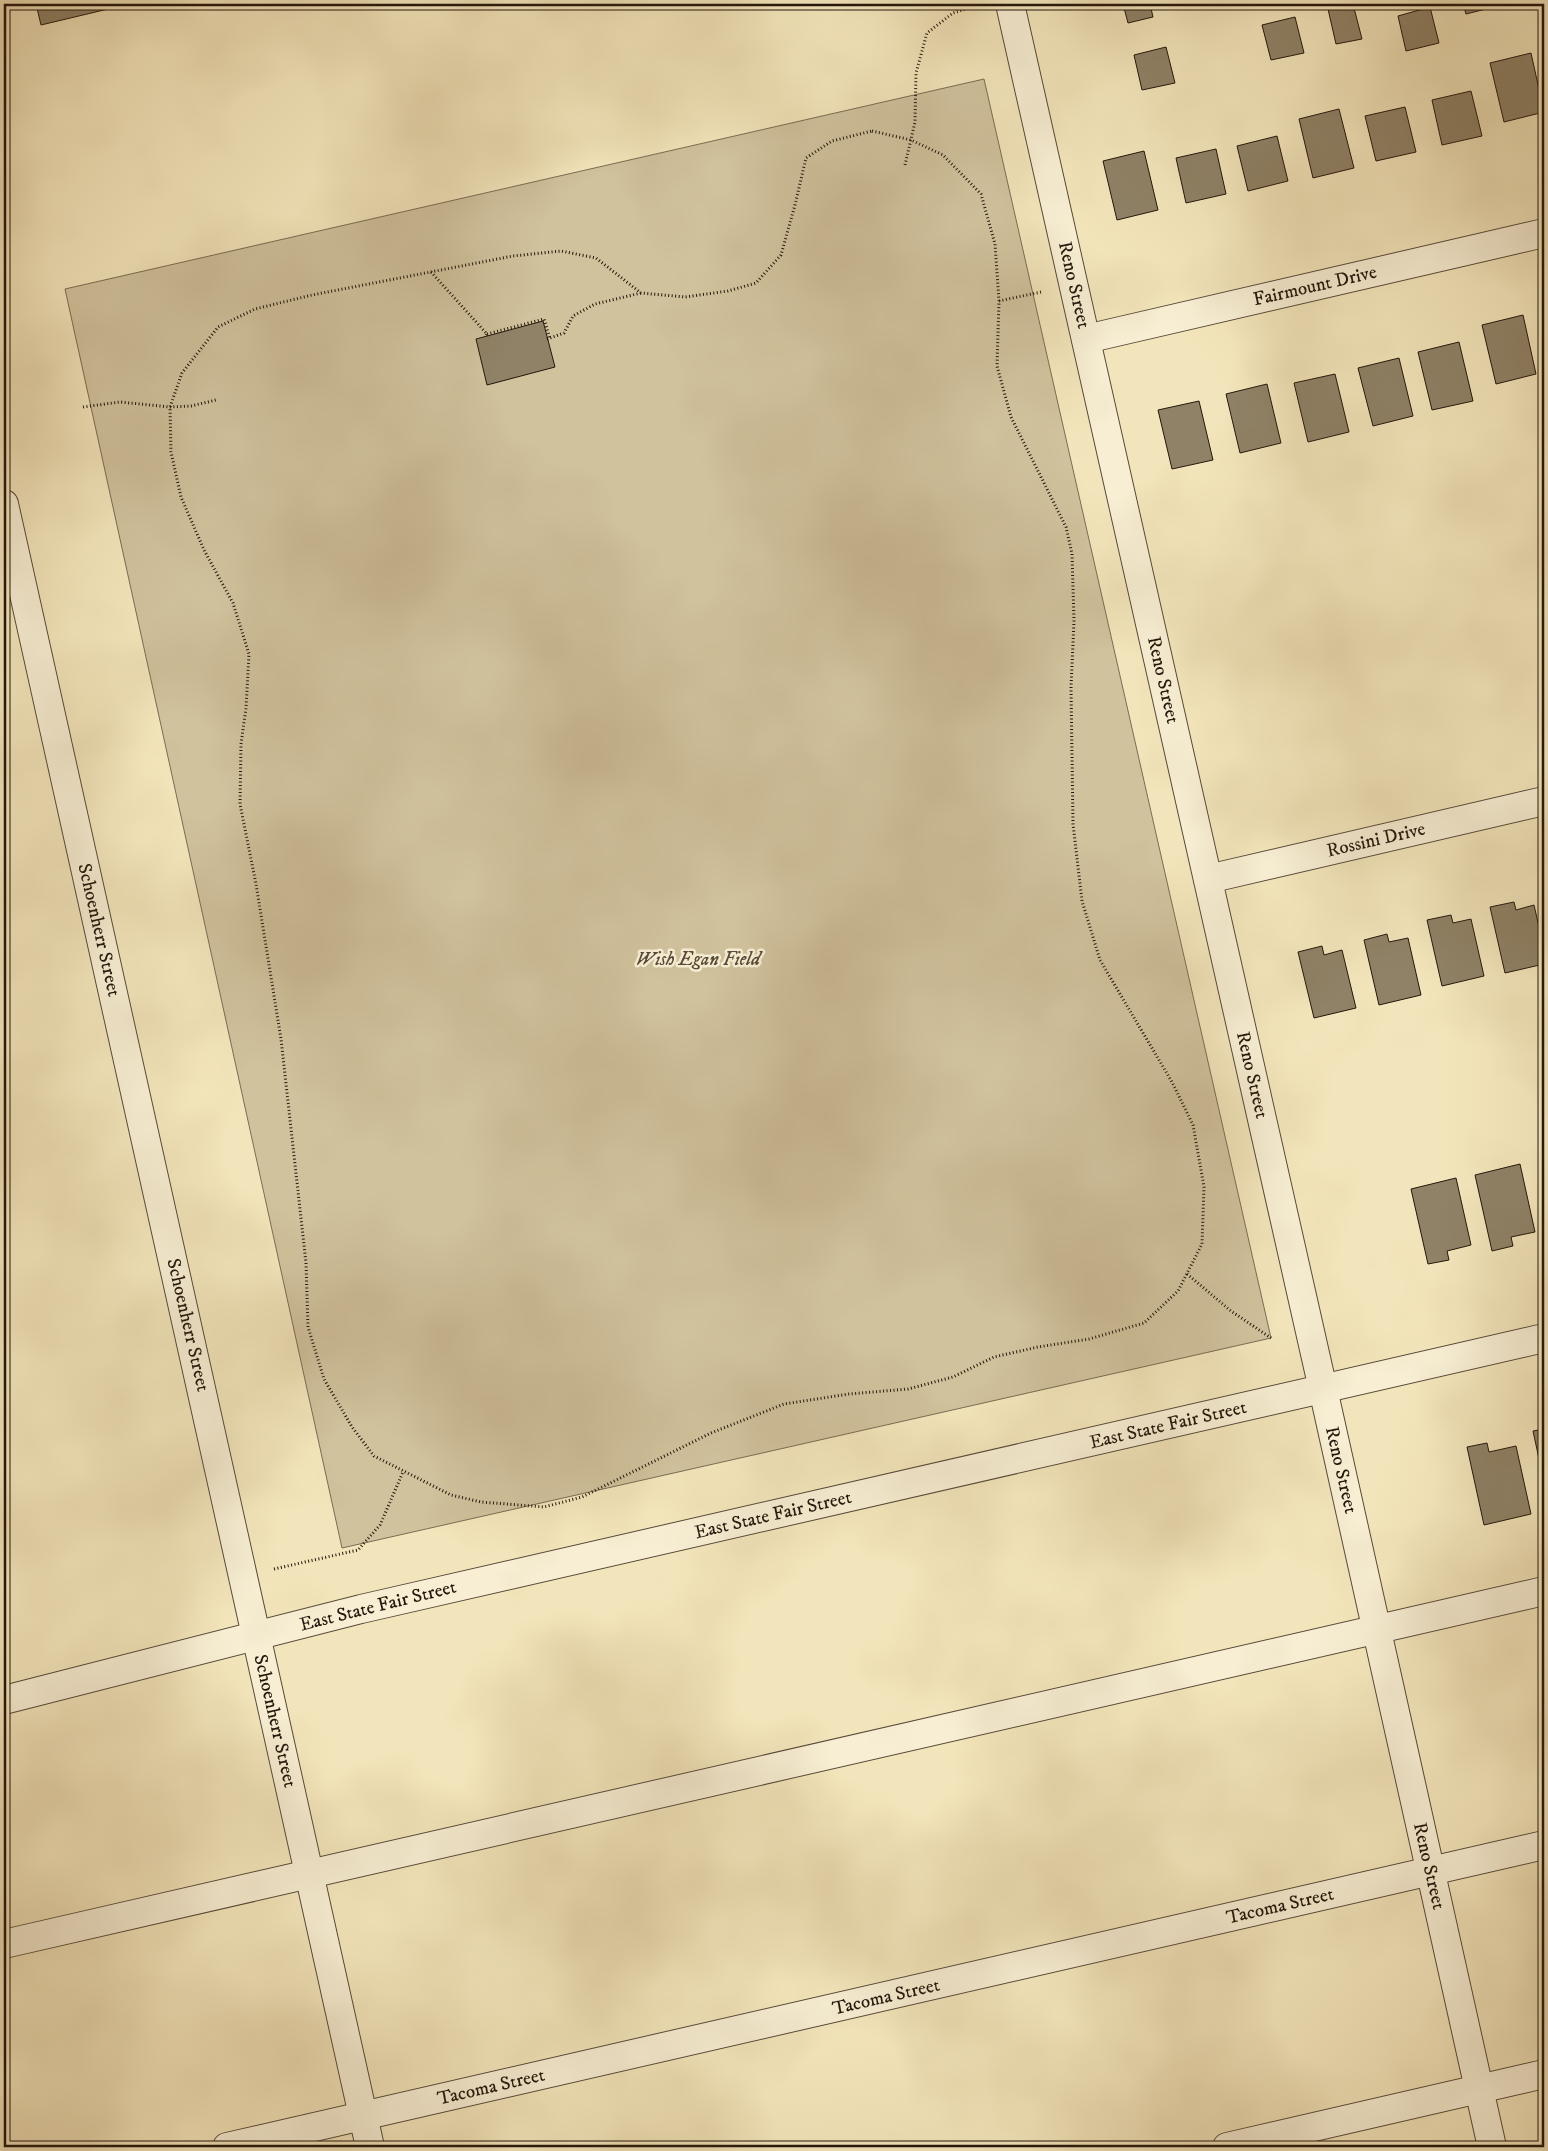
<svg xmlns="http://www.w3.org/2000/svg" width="1548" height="2151" viewBox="0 0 1548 2151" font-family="'IM FELL DW Pica',serif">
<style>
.green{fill:#d0c29d;stroke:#7a6c54}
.building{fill:#8f8267;stroke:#23170c}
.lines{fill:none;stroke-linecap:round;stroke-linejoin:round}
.minor-casing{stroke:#574a38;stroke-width:30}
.path{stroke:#23170c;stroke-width:3;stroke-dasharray:1 2.5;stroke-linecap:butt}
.minor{stroke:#f7eed3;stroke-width:28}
.labels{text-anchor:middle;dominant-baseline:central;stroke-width:5;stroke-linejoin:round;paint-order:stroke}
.street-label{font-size:19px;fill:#23170c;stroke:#f7eed3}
.park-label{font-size:19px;font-style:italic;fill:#574a38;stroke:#f7eed3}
</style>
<rect width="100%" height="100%" fill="#f3e5bb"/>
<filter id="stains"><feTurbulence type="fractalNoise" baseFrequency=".004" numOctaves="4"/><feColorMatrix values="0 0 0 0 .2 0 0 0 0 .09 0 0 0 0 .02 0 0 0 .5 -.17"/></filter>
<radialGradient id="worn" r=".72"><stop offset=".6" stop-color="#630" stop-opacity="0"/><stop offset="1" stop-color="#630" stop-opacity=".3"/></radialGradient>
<!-- green -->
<path class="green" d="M984,79L1271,1338L342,1548L65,289Z"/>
<!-- building -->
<g class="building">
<path d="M36,4H129L41,25Z"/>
<path d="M1123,4H1150L1153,17L1128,23Z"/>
<path d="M1349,4H1353L1362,39L1336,44L1328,9Z"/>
<path d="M1463,4H1497L1498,6L1466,14Z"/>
<path d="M1430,7L1439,43L1406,51L1398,16Z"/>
<path d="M1295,17L1304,53L1271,60L1262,25Z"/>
<path d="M1166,47L1175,83L1142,90L1134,55Z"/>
<path d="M1531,53L1544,112L1504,122L1490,63Z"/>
<path d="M1471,91L1482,136L1442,145L1432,100Z"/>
<path d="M1405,107L1416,152L1376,161L1365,116Z"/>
<path d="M1339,109L1354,168L1313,178L1299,119Z"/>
<path d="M1277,136L1288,181L1248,191L1237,146Z"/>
<path d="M1216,149L1226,194L1186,203L1176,158Z"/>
<path d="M1144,151L1158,210L1117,220L1103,161Z"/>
<path d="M1523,315L1536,374L1496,384L1482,325Z"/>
<path d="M543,321L555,367L487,385L476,339Z"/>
<path d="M1459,342L1473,401L1432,410L1418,352Z"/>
<path d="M1399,358L1413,416L1373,426L1358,368Z"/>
<path d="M1335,374L1349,432L1308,442L1294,383Z"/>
<path d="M1267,384L1281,443L1240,453L1226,394Z"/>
<path d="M1199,401L1213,460L1172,469L1158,410Z"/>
<path d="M1514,902L1516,910L1534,905L1544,949V964L1505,973L1490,907Z"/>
<path d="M1451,915L1453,923L1471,919L1484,976L1442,986L1427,920Z"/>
<path d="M1387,934L1389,942L1408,938L1421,995L1379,1005L1364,940Z"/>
<path d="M1322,946L1324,955L1342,950L1356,1008L1314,1018L1298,952Z"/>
<path d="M1544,1159V1184L1539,1160Z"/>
<path d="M1520,1164L1535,1232L1511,1237L1513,1246L1492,1251L1475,1175Z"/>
<path d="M1456,1178L1471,1245L1447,1251L1449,1260L1428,1264L1411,1189Z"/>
<path d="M1544,1429V1482L1533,1431Z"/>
<path d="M1487,1443L1489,1452L1516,1446L1531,1514L1484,1525L1467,1447Z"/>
<path d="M1540,1537H1544V1554Z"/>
</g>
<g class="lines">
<defs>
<g id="minor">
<path d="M1010,4L1323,1389L1492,2147"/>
<path d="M1086,339L1544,233"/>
<path d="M4,504L370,2147"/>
<path d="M1208,879L1544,801"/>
<path d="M4,1700L361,1609L1544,1338"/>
<path d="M4,1944L1544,1591"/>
<path d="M227,2147L1544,1845"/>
<path d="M1227,2147L1544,2074"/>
</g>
</defs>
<!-- minor casing -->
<use href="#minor" class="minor-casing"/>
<!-- path -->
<g class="path">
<path d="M872,131L911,140L943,155L981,194L995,244L999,301L997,366L1011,417L1066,527L1072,554L1074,621L1071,687L1073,824L1082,901L1100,960L1172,1082L1193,1125L1204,1187L1202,1244L1178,1291L1144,1323L1089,1339L1038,1347L994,1357L953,1377L908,1389L849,1394L784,1404L711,1433L582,1497L544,1507L481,1502L451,1495L374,1456L352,1427L324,1379L308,1327L306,1263L281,1039L256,884L240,804L241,744L246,708L249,654L233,603L204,550L181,497L171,452L170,407L182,373L218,327L255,309L312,295L513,256L561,251L596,258L641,293L685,297L728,291L756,283L781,255L795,205L806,158L832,141Z"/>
<path d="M905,165L915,122L916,73L927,33L953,13L979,5"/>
<path d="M431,272L487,334L486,336"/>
<path d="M999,301L1041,292"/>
<path d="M487,334L544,319L550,339"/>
<path d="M547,339L564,333L573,316L595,304L641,293"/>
<path d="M83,407L120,402L170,407L191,406L216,400"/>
<path d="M1187,1274L1231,1311L1271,1338"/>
<path d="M274,1569L358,1550L380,1525L403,1472"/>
</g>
<!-- minor -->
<use href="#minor" class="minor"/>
</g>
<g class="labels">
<!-- street labels -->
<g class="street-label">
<text transform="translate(1074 285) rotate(77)">Reno Street</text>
<text transform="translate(1315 286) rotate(-13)">Fairmount Drive</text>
<text transform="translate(1163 680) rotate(77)">Reno Street</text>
<text transform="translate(1376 840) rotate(-13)">Rossini Drive</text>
<text transform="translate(99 930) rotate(77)">Schoenherr Street</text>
<text transform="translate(1252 1075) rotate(77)">Reno Street</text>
<text transform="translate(188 1325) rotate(77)">Schoenherr Street</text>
<text transform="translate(1168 1425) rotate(-13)">East State Fair Street</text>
<text transform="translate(1341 1470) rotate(77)">Reno Street</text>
<text transform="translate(773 1515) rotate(-13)">East State Fair Street</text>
<text transform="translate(378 1606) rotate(-14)">East State Fair Street</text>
<text transform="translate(275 1721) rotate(77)">Schoenherr Street</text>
<text transform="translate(1429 1866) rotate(77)">Reno Street</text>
<text transform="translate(1280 1906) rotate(-13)">Tacoma Street</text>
<text transform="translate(886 1997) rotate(-13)">Tacoma Street</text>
<text transform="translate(491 2087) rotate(-13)">Tacoma Street</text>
</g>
<!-- park labels -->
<g class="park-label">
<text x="698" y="959">Wish Egan Field</text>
</g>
</g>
<!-- margin -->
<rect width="1548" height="2151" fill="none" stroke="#f3e5bb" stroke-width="20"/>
<rect x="5" y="5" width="1538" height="2141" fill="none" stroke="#23170c" stroke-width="2.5"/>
<rect x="10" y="10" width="1528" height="2131" fill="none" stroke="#23170c"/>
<rect width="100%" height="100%" filter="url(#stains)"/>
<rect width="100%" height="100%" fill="url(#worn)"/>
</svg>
